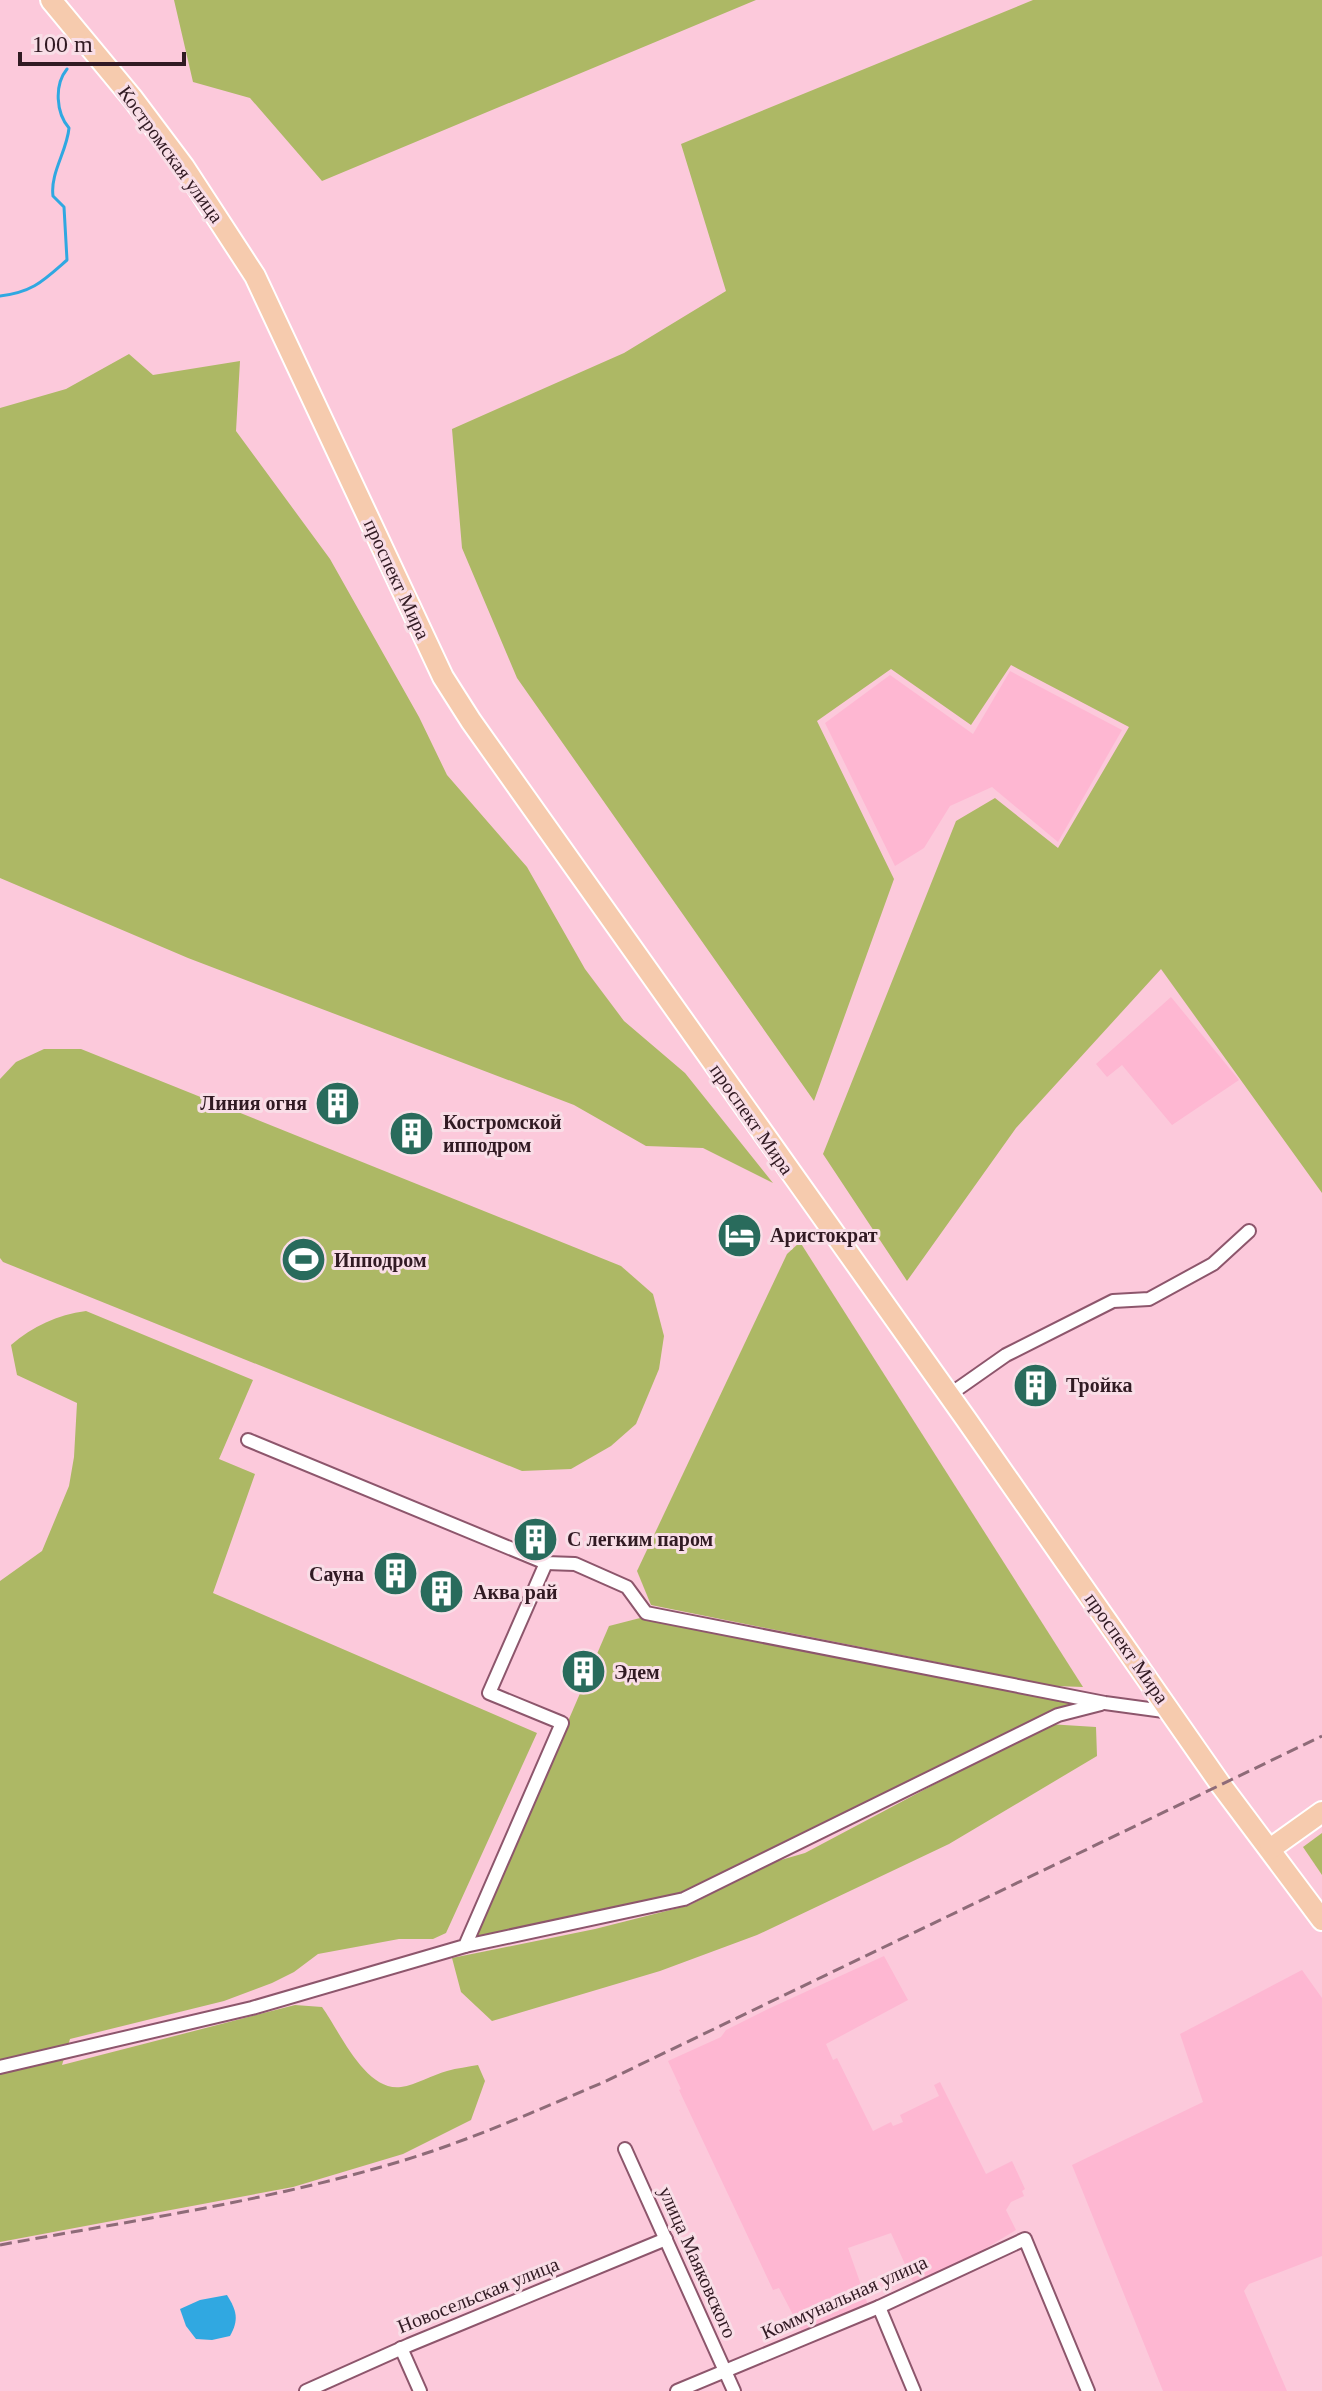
<svg xmlns="http://www.w3.org/2000/svg" width="1322" height="2391" viewBox="0 0 1322 2391" font-family="'Times New Roman',serif">
<style>
.built{fill:#feb7d2}
.green{fill:#adb865}
.water{fill:#30a8e1}
.lines{fill:none;stroke-linecap:round;stroke-linejoin:round}
.stream{stroke:#30a8e1;stroke-width:3}
.street-casing{stroke:#8d566c;stroke-width:16}
.primary-casing{stroke:#fff;stroke-width:24}
.street{stroke:#fff;stroke-width:12}
.primary{stroke:#f6cbae;stroke-width:20}
.rail{stroke:#8e6b78;stroke-width:3;stroke-dasharray:12 6;stroke-linecap:butt}
.labels{text-anchor:middle;dominant-baseline:central;stroke-width:6;stroke-linejoin:round;paint-order:stroke}
.street-label{font-size:20px;fill:#311a23;stroke:#f9dee7}
.poi-label{font-size:20px;font-weight:bold;fill:#311a23;stroke:#f9dee7;text-anchor:start}
</style>
<rect width="100%" height="100%" fill="#fcc9db"/>
<!-- built -->
<g class="built">
<path d="M1010,671L1122,730L1058,842L992,787L950,806L924,848L895,866L825,723L890,675L973,734Z"/>
<path d="M1171,997L1239,1080L1172,1125L1122,1065L1107,1077L1096,1064Z"/>
<path d="M884,1956L908,2000L826,2044L833,2060L837,2058L873,2131L891,2122L893,2126L903,2122L900,2115L939,2096L934,2085L940,2082L986,2174L1012,2161L1025,2189L1022,2191L1024,2196L1011,2202L1006,2210L1016,2230L968,2259L913,2282L891,2233L848,2248L868,2305L803,2334L779,2288L773,2290L679,2090L681,2089L668,2061L721,2037L726,2030L768,2009Z"/>
<path d="M1302,1970L1322,1998V2256L1249,2284L1244,2291L1287,2391H1163L1072,2165L1203,2102L1180,2034Z"/>
</g>
<!-- green -->
<g class="green">
<path d="M174,0H756L322,181L250,98L193,82Z"/>
<path d="M1033,0H1322V1193L1161,969L1016,1128L907,1281L823,1154L956,821L995,798L1058,848L1129,727L1011,665L971,725L891,669L817,721L894,879L814,1101L517,678L462,548L452,429L624,353L726,291L681,144Z"/>
<path d="M129,354L153,375L240,361L236,431L330,559L419,717L447,775L527,867L585,969L624,1021L685,1073L773,1183L703,1148L646,1146L574,1105L188,958L0,878V408L66,389Z"/>
<path d="M44,1049H81L621,1266L653,1294L664,1336L659,1369L636,1424L611,1446L571,1469L522,1471L3,1262L0,1258V1079L16,1062Z"/>
<path d="M800,1242L1083,1687L1055,1686L651,1605L637,1571L787,1254Z"/>
<path d="M86,1311L253,1380L219,1459L255,1474L213,1593L537,1733L446,1933L433,1939H399L318,1954L294,1972L272,1983L224,2001L70,2039L62,2065L295,2005L322,2007C339,2030 365,2092 401,2087C416,2085 432,2075 447,2071C457,2068 468,2067 478,2065L485,2081L471,2120L403,2154L293,2187L0,2242V1581L42,1551L69,1486L74,1457L77,1403L17,1375L11,1345C33,1326 57,1315 86,1311Z"/>
<path d="M644,1617L1076,1702L682,1895L473,1942L609,1626Z"/>
<path d="M1048,1724L1096,1727L1097,1756L949,1844L757,1935L660,1971L492,2021L461,1992L452,1958L595,1929L690,1905L767,1864L805,1853Z"/>
<path d="M1322,1833V1875L1303,1847Z"/>
</g>
<!-- water -->
<path class="water" d="M227,2295C237,2311 239,2320 230,2336L212,2340L196,2339L186,2326L180,2309L200,2300Z"/>
<g class="lines">
<!-- stream -->
<path class="stream" d="M0,296C33,292 43,281 67,260L64,207L53,196C50,173 67,151 69,128C56,113 54,85 67,69"/>
<defs>
<g id="street">
<path d="M949,1395L1006,1355L1113,1301L1149,1299L1213,1264L1249,1231"/>
<path d="M248,1440L546,1563L575,1564L627,1587L646,1613L1105,1703L1171,1712"/>
<path d="M465,1946L684,1899L1058,1715L1101,1704"/>
<path d="M0,2067L252,2008L465,1946L562,1723L489,1693L546,1563"/>
<path d="M625,2149L734,2391"/>
<path d="M879,2307L914,2391"/>
<path d="M401,2348L420,2391"/>
<path d="M306,2391L409,2345L666,2239"/>
<path d="M677,2391L879,2307L1025,2239L1088,2391"/>
</g>
<g id="primary">
<path d="M51,0L133,99L184,167L255,276L443,677L471,721L966,1419L1221,1785L1322,1920"/>
<path d="M1270,1849L1322,1812"/>
</g>
</defs>
<!-- street casing -->
<use href="#street" class="street-casing"/>
<!-- primary casing -->
<use href="#primary" class="primary-casing"/>
<!-- street -->
<use href="#street" class="street"/>
<!-- primary -->
<use href="#primary" class="primary"/>
<!-- rail -->
<path class="rail" d="M0,2245C130,2221 261,2202 388,2165C462,2144 533,2112 604,2082L1322,1736"/>
</g>
<!-- icons -->
<defs>
<symbol id="building-disc" viewBox="-11 -11 22 22"><circle r="9.5" fill="#296b5c" stroke="#f9dee7"/><path d="M-4-6H4V6H1V3H-1V6H-4ZM-2.5-4.3h1.7v1.8h-1.7ZM.8-4.3h1.7v1.8H.8ZM-2.5-1h1.7V.8h-1.7ZM.8-1h1.7V.8H.8Z" fill="#fff"/></symbol>
<symbol id="hotel-disc" viewBox="-11 -11 22 22"><circle r="9.5" fill="#296b5c" stroke="#f9dee7"/><path d="M-6-4.5h1.5V1H6V5H4.5V3h-9V5H-6ZM-4 0a1.8 1.8 0 1 1 3.6 0ZM.5 0V-2.5h3Q6-2.5 6 0Z" fill="#fff"/></symbol>
<symbol id="stadium-disc" viewBox="-11 -11 22 22"><circle r="9.5" fill="#296b5c" stroke="#f9dee7"/><path d="M0-5a6.5 5 0 1 0 0 10a6.5 5 0 1 0 0-10ZM-3.5-1.8h7v3.6h-7Z" fill="#fff"/></symbol>
</defs>
<g fill-rule="evenodd">
<use href="#building-disc" x="312" y="1078" width="51" height="51"/>
<use href="#building-disc" x="386" y="1108" width="51" height="51"/>
<use href="#hotel-disc" x="714" y="1210" width="51" height="51"/>
<use href="#stadium-disc" x="278" y="1234" width="51" height="51"/>
<use href="#building-disc" x="1010" y="1360" width="51" height="51"/>
<use href="#building-disc" x="510" y="1514" width="51" height="51"/>
<use href="#building-disc" x="370" y="1548" width="51" height="51"/>
<use href="#building-disc" x="416" y="1566" width="51" height="51"/>
<use href="#building-disc" x="558" y="1646" width="51" height="51"/>
</g>
<g class="labels">
<!-- street labels -->
<g class="street-label">
<text transform="translate(171 154) rotate(54)">Костромская улица</text>
<text transform="translate(397 579) rotate(65)">проспект Мира</text>
<text transform="translate(752 1119) rotate(55)">проспект Мира</text>
<text transform="translate(1127 1648) rotate(55)">проспект Мира</text>
<text transform="translate(698 2262) rotate(66)">улица Маяковского</text>
<text transform="translate(478 2295) rotate(-22)">Новосельская улица</text>
<text transform="translate(844 2297) rotate(-24)">Коммунальная улица</text>
</g>
<!-- poi labels -->
<g class="poi-label">
<text x="307" y="1103" text-anchor="end">Линия огня</text>
<text x="443" y="1122">Костромской<tspan x="443" dy="23">ипподром</tspan></text>
<text x="770" y="1235">Аристократ</text>
<text x="334" y="1260">Ипподром</text>
<text x="1066" y="1385">Тройка</text>
<text x="567" y="1539">С легким паром</text>
<text x="364" y="1574" text-anchor="end">Сауна</text>
<text x="473" y="1592">Аква рай</text>
<text x="614" y="1672">Эдем</text>
</g>
</g>
<!-- scale -->
<path d="M20 52v12h164v-12" fill="none" stroke="#311a23" stroke-width="4"/>
<text x="32" y="52" font-size="24" fill="#311a23" stroke="#f9dee7" stroke-width="6" paint-order="stroke">100 m</text>
</svg>
